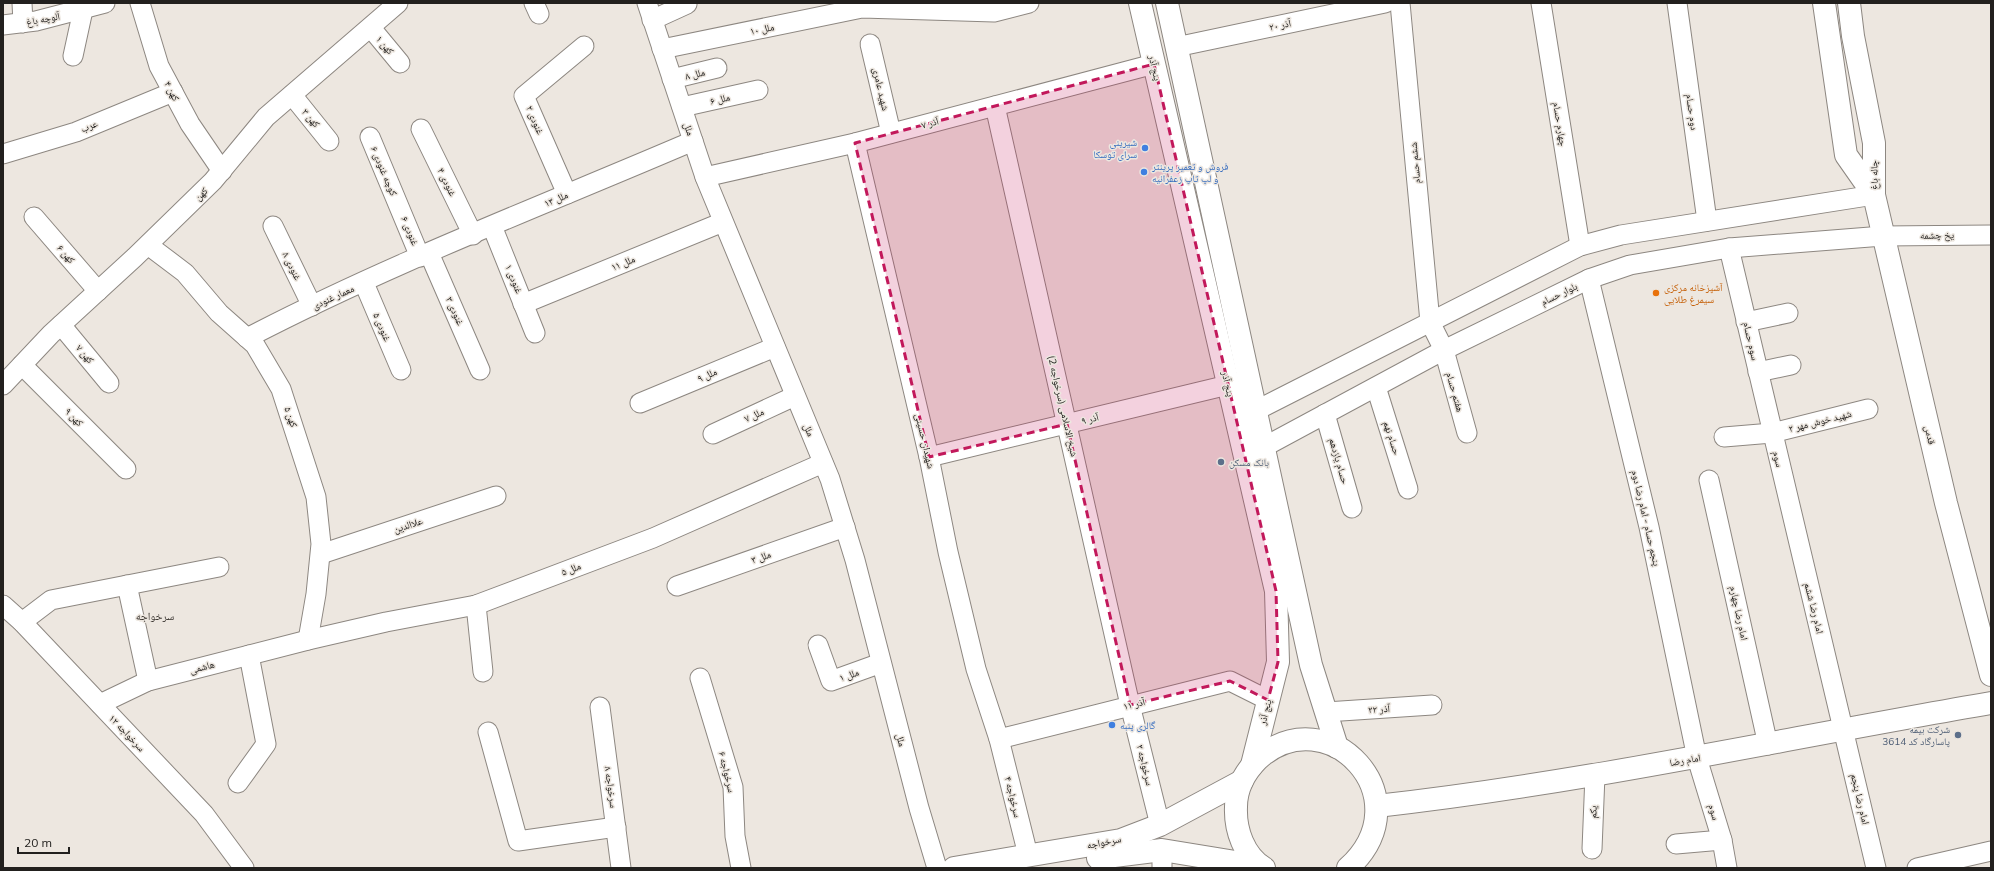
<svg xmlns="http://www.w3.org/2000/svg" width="1994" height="871" viewBox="0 0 1994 871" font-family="Mulish,'Noto Naskh Arabic',sans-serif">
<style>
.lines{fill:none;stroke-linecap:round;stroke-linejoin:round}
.minor-casing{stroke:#8d8781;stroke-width:21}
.major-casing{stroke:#8d8781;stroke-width:24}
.minor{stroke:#fff;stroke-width:19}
.major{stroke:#fff;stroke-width:22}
.marked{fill:#c2185b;fill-opacity:0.2;stroke:#c2185b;stroke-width:3;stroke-dasharray:8 5;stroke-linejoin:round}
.shop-dot{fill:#3f7fe0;stroke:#ede7e0;stroke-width:1.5}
.food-dot{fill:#e8710a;stroke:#ede7e0;stroke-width:1.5}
.service-dot{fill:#5c6f8a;stroke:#ede7e0;stroke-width:1.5}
.labels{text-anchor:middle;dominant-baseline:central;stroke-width:3;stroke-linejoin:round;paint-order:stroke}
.street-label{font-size:10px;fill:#22201e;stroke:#ede7e0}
.shop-label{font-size:10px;fill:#366cbe;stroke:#ede7e0;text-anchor:start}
.food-label{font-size:10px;fill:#c56008;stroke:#ede7e0;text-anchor:start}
.service-label{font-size:10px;fill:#4e5e75;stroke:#ede7e0;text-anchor:start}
.neighbourhood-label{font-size:11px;fill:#3b3631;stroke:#ede7e0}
</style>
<rect width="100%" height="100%" fill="#ede7e0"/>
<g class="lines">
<defs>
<g id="minor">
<path d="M22,3L23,23"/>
<path d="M140,3L159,66L190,124L222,171"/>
<path d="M534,3L539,14"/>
<path d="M647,3L705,177L830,479L855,560L919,808L937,868"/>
<path d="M1400,3L1430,322L1444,350L1467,433"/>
<path d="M1541,3L1580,246"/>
<path d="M1677,3L1707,221"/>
<path d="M652,20L687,4"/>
<path d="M3,25L36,21L105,3"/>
<path d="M371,28L400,63"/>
<path d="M870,44L891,133"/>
<path d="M1176,47L1385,3"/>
<path d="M662,49L862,8L994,12L1029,3"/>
<path d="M73,56L83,10"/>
<path d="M672,79L717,68"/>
<path d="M292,95L329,141"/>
<path d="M995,106L1130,705L1160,825"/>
<path d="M682,107L758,90"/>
<path d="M421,129L473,235"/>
<path d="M370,137L420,257"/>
<path d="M855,143L929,457L948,552L976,669L999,739L1028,855"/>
<path d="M3,154L76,132L173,92"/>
<path d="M705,177L855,143L1154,64"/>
<path d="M567,194L524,96L584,46"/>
<path d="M34,217L98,291"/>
<path d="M273,226L312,306"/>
<path d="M492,226L535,333"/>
<path d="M148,245L185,273L219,313L255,345L281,389L316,497L321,544L316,594L308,640"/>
<path d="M1729,248L1876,868"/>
<path d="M429,253L480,370"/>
<path d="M1589,279L1649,527L1697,758L1722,840L1727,868"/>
<path d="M364,283L401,370"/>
<path d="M523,304L723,222"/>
<path d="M1746,322L1788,313"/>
<path d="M61,325L109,383"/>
<path d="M247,338C391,263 544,205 693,141"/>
<path d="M22,365L126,469"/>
<path d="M1758,372L1791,365"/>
<path d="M3,385L51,334L135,257L213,181L266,117L398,3"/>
<path d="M1376,387L1408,489"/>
<path d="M640,403L775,347"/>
<path d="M1255,411L1580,246L1621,235L1874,195"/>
<path d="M1325,414L1352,508"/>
<path d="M713,434L795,396"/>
<path d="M1724,437L1772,433L1868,409"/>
<path d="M1264,447L1444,350L1589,279L1630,265L1729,248L1883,236L1991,235"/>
<path d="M929,457L1228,385"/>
<path d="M1709,480L1768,745"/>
<path d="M321,554L496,496"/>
<path d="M127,585L148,681"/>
<path d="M677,586L845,527"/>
<path d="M3,605L22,622L204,814L244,868"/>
<path d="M476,605L483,672"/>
<path d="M22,622L51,600L219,567"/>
<path d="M818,645L831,681L881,663"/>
<path d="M700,678L733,787L735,836L741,868"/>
<path d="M100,704L148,681L308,640L386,622L476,605L653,538L823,463"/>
<path d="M600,707L621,868"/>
<path d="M1326,712L1432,705"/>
<path d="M488,732L518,841L616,827"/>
<path d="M999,739L1230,681L1268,700"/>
<path d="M238,783L266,744L249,655"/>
<path d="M1676,844L1722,840"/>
<path d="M1592,849L1595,775"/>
<path d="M1162,868V850"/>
<path d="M1917,868L1991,851"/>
</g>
<g id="major">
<path d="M1140,3L1276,591L1278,662L1252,765"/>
<path d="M1167,3L1311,665L1337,747"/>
<path d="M1824,3L1846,155L1874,195"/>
<path d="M1849,3L1853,36L1874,143V195L1946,503L1991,675"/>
<path d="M1377,806C1583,783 1786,738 1991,703"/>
<path d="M1098,858L1162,850L1260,866"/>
<path d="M954,868L1121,840L1160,825L1242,781"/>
<path d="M1264,868C1244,856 1235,830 1236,807C1236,789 1245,772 1258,759C1328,696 1425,798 1348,868"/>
</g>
</defs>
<!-- minor casing -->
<use href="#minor" class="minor-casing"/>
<!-- major casing -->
<use href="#major" class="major-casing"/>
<!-- minor -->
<use href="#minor" class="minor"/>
<!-- major -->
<use href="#major" class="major"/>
</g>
<!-- marked area -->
<path class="marked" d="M1154,64L1276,591L1278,662L1268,700L1230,681L1130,705L1067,424L929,457L855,143Z"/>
<!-- markers -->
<g class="shop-dot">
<circle cx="1145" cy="148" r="4"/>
<circle cx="1144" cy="172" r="4"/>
<circle cx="1112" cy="725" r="4"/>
</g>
<circle class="food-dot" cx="1656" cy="293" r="4"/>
<g class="service-dot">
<circle cx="1221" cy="462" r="4"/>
<circle cx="1958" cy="735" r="4"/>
</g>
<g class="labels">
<!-- street labels -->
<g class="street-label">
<text transform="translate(43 19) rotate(-11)">آلوچه باغ</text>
<text transform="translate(1280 25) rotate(-12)">۲۰ آذر</text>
<text transform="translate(762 29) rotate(-11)">۱۰ ملل</text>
<text transform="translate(385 45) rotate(50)">۱ کهن</text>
<text transform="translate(1155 68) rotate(77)">پنج آذر</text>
<text transform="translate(695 74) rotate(-13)">۸ ملل</text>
<text transform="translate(881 89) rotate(77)">شهید عامری</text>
<text transform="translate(172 91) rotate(62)">۴ کهن</text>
<text transform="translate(720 99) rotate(-13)">۶ ملل</text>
<text transform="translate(1692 112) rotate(82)">دوم حسام</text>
<text transform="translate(311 118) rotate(50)">۳ کهن</text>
<text transform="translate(535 120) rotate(67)">۲ غنودی</text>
<text transform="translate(930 123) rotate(-15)">آذر ۷</text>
<text transform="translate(1560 124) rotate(81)">چهارم حسام</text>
<text transform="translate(89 126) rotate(-22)">عرب</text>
<text transform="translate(689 129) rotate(71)">ملل</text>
<text transform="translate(1415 163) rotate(-95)">ششم حسام</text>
<text transform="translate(384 171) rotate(67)">کوچه غنودی ۶</text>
<text transform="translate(1874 175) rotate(-91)">چاله باغ</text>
<text transform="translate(447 182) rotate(64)">۴ غنودی</text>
<text transform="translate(201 194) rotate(-44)">کهن</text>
<text transform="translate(556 199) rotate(-23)">ملل ۱۳</text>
<text transform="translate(410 231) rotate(68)">۶ غنودی</text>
<text transform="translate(1937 235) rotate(-1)">یخ چشمه</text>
<text transform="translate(66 254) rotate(49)">کهن ۶</text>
<text transform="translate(623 263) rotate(-22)">۱۱ ملل</text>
<text transform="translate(292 266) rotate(64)">۸ غنودی</text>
<text transform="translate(514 279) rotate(68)">۱ غنودی</text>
<text transform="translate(1559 294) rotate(-26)">بلوار حسام</text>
<text transform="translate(333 297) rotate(-25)">معمار غنودی</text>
<text transform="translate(455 311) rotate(66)">۳ غنودی</text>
<text transform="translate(382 327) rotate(67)">۵ غنودی</text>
<text transform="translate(1751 341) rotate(77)">سوم حسام</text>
<text transform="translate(85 354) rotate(50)">۷ کهن</text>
<text transform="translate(707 375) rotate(-23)">ملل ۹</text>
<text transform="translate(1228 384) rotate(77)">پنج آذر</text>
<text transform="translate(1455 392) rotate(74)">هفتم حسام</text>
<text transform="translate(1063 406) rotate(77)">شیخ الاسلامی (سرخواجه 2)</text>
<text transform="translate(754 415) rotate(-24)">۷ ملل</text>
<text transform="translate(74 417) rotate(45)">۹ کهن</text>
<text transform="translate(291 417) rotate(71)">۵ کهن</text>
<text transform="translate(1090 419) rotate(-14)">۹ آذر</text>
<text transform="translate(1820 421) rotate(-14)">۲ شهید خوش مهر</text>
<text transform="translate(809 430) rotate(67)">ملل</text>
<text transform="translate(1930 435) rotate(77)">قدس</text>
<text transform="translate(1392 438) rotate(72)">حسام نهم</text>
<text transform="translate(925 441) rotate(77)">شهیدان حسینی</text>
<text transform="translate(1778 459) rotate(77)">سوم</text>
<text transform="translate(1339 461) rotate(74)">حسام یازدهم</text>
<text transform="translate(1646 518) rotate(77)">پنجم حسام - امام رضا دوم</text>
<text transform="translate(408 525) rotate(-18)">علاالدین</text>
<text transform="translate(761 557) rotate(-19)">ملل ۳</text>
<text transform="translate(571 569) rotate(-21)">ملل ۵</text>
<text transform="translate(1814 608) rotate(76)">امام رضا ششم</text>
<text transform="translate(1739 613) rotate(78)">امام رضا چهارم</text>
<text transform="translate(202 667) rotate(-15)">هاشمی</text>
<text transform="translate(849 675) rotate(-19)">ملل ۱</text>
<text transform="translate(1134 704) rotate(-14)">آذر ۱۱</text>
<text transform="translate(1379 709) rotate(-4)">۲۲ آذر</text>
<text transform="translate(1265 712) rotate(-76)">پنج آذر</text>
<text transform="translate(127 733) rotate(46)">۱۲ سرخواجه</text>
<text transform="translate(901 740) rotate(75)">ملل</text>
<text transform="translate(1685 760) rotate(-10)">امام رضا</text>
<text transform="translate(1145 765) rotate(76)">سرخواجه ۲</text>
<text transform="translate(727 772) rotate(76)">سرخواجه ۶</text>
<text transform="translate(611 787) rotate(82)">۸ سرخواجه</text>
<text transform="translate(1013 797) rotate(76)">سرخواجه ۴</text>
<text transform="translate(1860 799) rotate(77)">امام رضا پنجم</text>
<text transform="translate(1593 812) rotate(-88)">یکم</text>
<text transform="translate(1714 812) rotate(73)">سوم</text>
<text transform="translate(1104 842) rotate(-11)">سرخواجه</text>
</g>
<!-- shop labels -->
<g class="shop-label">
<text x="1137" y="142" text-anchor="end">شیرینی<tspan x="1137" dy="12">سرای توسکا</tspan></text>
<text x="1152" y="166">فروش و تعمیر پرینتر<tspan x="1152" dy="12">و لپ تاپ زعفرانیه</tspan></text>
<text x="1120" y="725">گالری پنبه</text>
</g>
<!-- food labels -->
<g class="food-label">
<text x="1664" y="287">آشپزخانه مرکزی<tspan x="1664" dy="12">سیمرغ طلایی</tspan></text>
</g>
<!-- service labels -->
<g class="service-label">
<text x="1229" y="462">بانک مسکن</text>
<text x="1950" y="729" text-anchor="end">شرکت بیمه<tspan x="1950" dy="12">پاسارگاد کد 3614</tspan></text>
</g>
<!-- neighbourhood labels -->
<g class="neighbourhood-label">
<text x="155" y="616">سرخواجه</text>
</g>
</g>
<!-- border -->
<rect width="1994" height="871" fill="none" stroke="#22201e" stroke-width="8"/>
<!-- scale -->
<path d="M18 847v6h51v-6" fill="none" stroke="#22201e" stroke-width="2"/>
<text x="24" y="847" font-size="12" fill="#22201e" stroke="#ede7e0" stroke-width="3" paint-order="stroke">20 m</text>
</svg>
